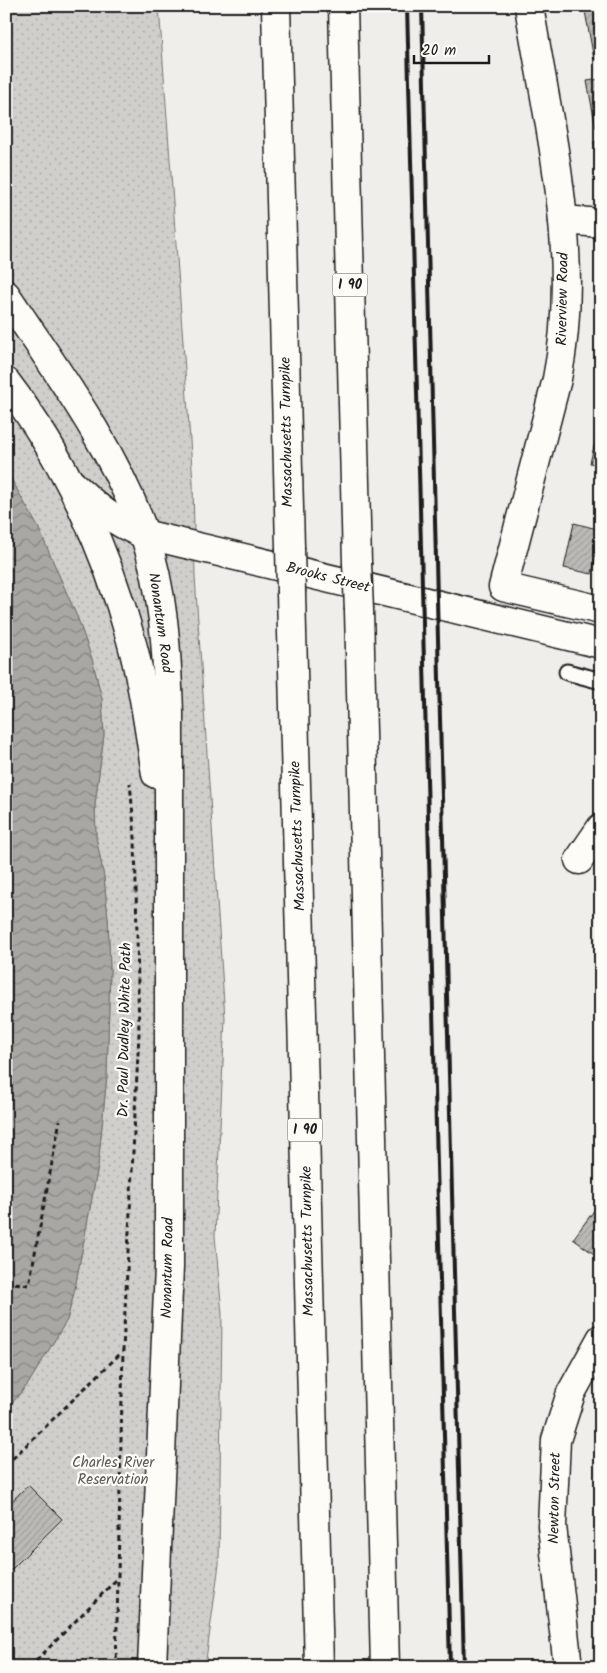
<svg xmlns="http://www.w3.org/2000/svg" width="607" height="1673" viewBox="0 0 607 1673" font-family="Kalam,sans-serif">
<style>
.park{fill:url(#park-dots);stroke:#767674}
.water{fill:url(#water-waves);stroke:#706f6d}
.building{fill:url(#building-hatch);stroke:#1c1c1c}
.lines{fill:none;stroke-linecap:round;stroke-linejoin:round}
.lane-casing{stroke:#1c1c1c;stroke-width:19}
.street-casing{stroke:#1c1c1c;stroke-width:31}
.secondary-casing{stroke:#1c1c1c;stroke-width:31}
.highway-casing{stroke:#1c1c1c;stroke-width:31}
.path{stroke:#1c1c1c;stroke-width:3;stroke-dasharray:5 4;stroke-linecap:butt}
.lane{stroke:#fdfcf7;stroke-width:15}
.street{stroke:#fdfcf7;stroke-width:28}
.secondary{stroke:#fdfcf7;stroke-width:28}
.highway{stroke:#fdfcf7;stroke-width:28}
.rail{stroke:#1c1c1c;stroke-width:4}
.highway-bridge-casing{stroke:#1c1c1c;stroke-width:31;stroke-linecap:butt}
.highway-bridge{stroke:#fdfcf7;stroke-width:28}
.labels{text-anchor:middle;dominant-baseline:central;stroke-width:4.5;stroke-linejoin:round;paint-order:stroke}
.shield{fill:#fdfcf7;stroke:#605f5e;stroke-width:1}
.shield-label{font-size:14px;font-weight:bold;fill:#1c1c1c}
.street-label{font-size:15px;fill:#1c1c1c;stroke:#fdfcf7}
.park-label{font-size:15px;fill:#5b5b5a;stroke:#fdfcf7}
</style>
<defs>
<pattern id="park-dots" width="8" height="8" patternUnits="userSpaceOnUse" patternTransform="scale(1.25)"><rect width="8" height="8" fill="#d0cfcc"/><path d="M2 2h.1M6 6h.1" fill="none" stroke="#b2b1af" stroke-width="1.8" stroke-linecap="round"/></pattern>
<pattern id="water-waves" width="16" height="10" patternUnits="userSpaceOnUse" patternTransform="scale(1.25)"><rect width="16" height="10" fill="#a8a7a3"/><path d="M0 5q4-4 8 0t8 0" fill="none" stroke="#888784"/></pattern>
<pattern id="building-hatch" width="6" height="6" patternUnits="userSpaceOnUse" patternTransform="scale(1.25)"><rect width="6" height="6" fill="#bbbab6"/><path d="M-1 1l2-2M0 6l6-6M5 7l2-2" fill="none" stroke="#a09f9c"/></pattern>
</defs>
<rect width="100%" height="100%" fill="#f0eeea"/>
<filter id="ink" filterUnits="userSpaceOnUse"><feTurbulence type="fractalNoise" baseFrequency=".02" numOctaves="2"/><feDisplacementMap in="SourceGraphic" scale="10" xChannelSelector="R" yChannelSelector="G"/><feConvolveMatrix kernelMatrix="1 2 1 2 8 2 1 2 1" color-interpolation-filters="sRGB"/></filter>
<g filter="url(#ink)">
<!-- park -->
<path class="park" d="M6,6H159L193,482L195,577L225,1018L215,1236L222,1314L219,1564L205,1667H6V1410L28,1384L67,1320L74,1293L98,1166L107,1075L110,969L108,918L104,877L96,837L95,804L104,735L102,699L92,659L78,619L38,527L6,470Z"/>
<!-- water -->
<path class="water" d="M6,470L38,527L78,619L92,659L102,699L104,735L95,804L96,837L104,877L108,918L110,969L107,1075L98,1166L74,1293L67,1320L28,1384L6,1410Z"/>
<!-- building -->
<g class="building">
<path d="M584,6H601V58L594,59Z"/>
<path d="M601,79V127L596,128L587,81Z"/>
<path d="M601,141V181L594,142Z"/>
<path d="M598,430L601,431V466L590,463Z"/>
<path d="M574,523L601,530L592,574L564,568Z"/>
<path d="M601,1201V1259L573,1239Z"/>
<path d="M28,1485L62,1519L6,1575V1507Z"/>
</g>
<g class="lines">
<defs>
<path id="lane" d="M567,672L601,681"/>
<g id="street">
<path d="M529,6C549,128 582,256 557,379L503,587L601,610"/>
<path d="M563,220L601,223"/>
<path d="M579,860L601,828"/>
<path d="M568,1667L552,1526L556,1440L571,1393L601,1339"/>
</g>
<g id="secondary">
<path d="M6,295C57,372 112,445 144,533C164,591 167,653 169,713V1267L152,1667"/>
<path d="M6,382C64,458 106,548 131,640C143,684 149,729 156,774"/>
<path d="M70,482C93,504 114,523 144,534L601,644"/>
</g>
<g id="highway">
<path d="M276,6L290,547"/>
<path d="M343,6L357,563"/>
<path d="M291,593L319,1667"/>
<path d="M359,610L385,1667"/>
</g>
</defs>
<!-- lane casing -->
<use href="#lane" class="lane-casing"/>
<!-- street casing -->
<use href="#street" class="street-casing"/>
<!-- secondary casing -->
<use href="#secondary" class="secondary-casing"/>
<!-- highway casing -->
<use href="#highway" class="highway-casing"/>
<!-- path -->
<g class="path">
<path d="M6,1282L29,1285L60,1120"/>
<path d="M6,1465L123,1351"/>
<path d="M30,1667L117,1579"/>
<path d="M116,1667L123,1350L139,1034L135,838L130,783"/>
</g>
<!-- lane -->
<use href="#lane" class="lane"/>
<!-- street -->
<use href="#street" class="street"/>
<!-- secondary -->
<use href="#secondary" class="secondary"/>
<!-- highway -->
<use href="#highway" class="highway"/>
<!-- rail -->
<g class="rail">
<path d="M407,6L450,1667"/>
<path d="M422,6L464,1667"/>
</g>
<defs>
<g id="highway-bridge">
<path d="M290,547L291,593"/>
<path d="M357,563L359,610"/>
</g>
</defs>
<!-- highway-bridge casing -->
<use href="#highway-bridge" class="highway-bridge-casing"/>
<!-- highway-bridge -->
<use href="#highway-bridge" class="highway-bridge"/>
</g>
</g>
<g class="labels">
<!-- shield labels -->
<g class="shield">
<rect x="332.5" y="273.5" width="35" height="23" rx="4"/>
<rect x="287.5" y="1118.5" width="35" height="23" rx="4"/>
</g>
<g class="shield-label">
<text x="350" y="285">I 90</text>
<text x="305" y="1130">I 90</text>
</g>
<!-- street labels -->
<g class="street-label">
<text transform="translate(563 299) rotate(-89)">Riverview Road</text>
<text transform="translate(287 432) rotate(-91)">Massachusetts Turnpike</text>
<text transform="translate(328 578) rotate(14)">Brooks Street</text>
<text transform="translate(160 623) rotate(82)">Nonantum Road</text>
<text transform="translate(298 836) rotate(-92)">Massachusetts Turnpike</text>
<text transform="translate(125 1030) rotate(-89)">Dr. Paul Dudley White Path</text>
<text transform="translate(308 1241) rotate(-91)">Massachusetts Turnpike</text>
<text transform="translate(168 1268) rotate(-89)">Nonantum Road</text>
<text transform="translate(555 1498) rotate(-89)">Newton Street</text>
</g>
<!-- park labels -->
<g class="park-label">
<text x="113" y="1463">Charles River<tspan x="113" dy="17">Reservation</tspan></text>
</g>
</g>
<!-- margin -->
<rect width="607" height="1673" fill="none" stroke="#fdfcf7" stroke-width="25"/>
<rect x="12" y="12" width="582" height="1648" fill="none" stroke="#1c1c1c" stroke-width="2" filter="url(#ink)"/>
<!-- scale -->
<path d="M414 55v8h75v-8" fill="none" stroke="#1c1c1c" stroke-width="2.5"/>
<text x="422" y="55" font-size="15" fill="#1c1c1c" stroke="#fdfcf7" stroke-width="4" paint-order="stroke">20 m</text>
</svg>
